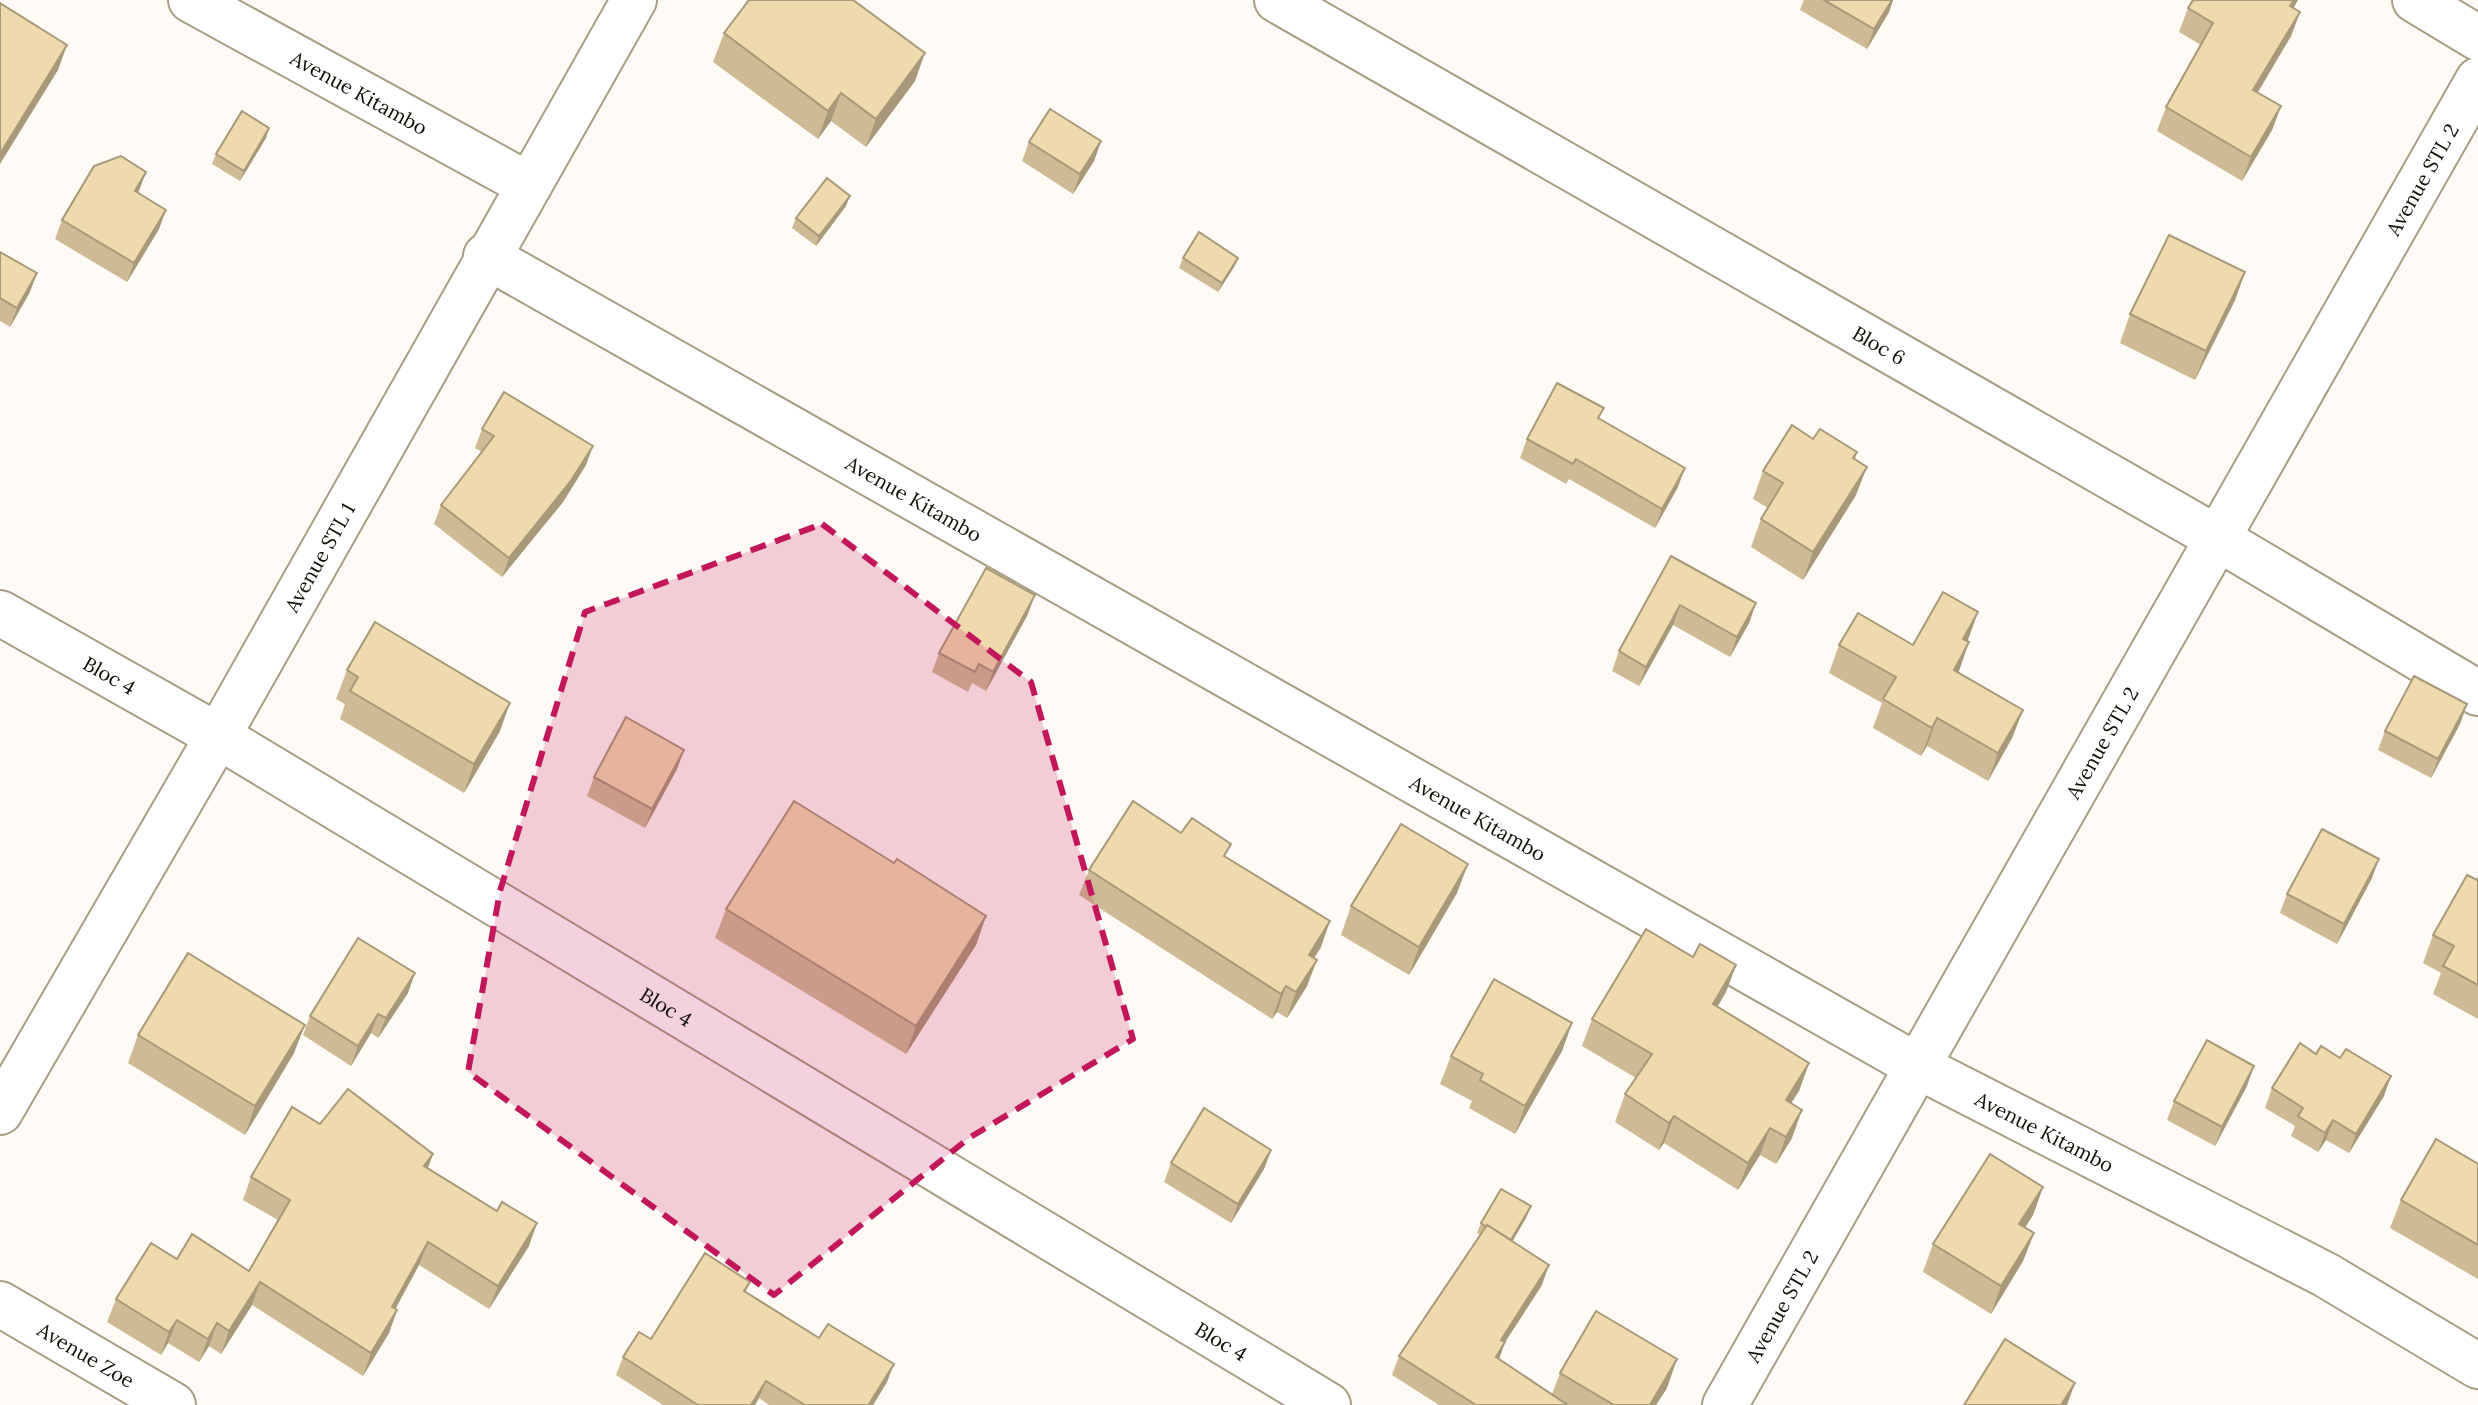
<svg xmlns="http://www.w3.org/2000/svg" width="2478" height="1405" viewBox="0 0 2478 1405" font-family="Lora,serif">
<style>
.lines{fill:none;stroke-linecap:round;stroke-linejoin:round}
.minor-casing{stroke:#a99d85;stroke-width:48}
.minor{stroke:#fff;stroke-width:44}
.wall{fill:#cebb95}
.shaded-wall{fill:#a79979}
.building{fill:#efdaad;stroke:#a79979;stroke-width:2}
.marked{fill:#c2185b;fill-opacity:0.2;stroke:#c2185b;stroke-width:6;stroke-dasharray:16 10;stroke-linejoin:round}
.labels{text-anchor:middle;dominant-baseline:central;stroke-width:6;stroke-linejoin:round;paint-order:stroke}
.street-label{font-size:20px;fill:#130f06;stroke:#fefbf6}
</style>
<rect width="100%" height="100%" fill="#fefbf6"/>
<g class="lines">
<defs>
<g id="minor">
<path id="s1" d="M191,0L529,185"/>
<path id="s2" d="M1277,0L2217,538L2478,693"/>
<path d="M2415,0L2478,38"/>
<path id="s3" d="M486,256L1919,1067L2326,1275L2478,1366"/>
<path id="s4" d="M0,613L218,736L1328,1405"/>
<path id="s5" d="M0,1112L218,736L634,0"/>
<path id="s6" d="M0,1304L173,1405"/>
<path id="s7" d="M1725,1405L2478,80"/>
</g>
</defs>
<!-- minor casing -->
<use href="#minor" class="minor-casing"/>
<!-- minor -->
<use href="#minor" class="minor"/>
</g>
<!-- wall -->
<g class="wall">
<path d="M1804,0H1893L1889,12L1867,49L1800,10Z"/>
<path d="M2188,8H2294L2300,12L2291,36L2258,92L2281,106L2272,130L2242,181L2157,131L2166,107L2201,45L2179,32Z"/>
<path d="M724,33L915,81L866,147L831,121L818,139L713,62Z"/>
<path d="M266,138L240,181L212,164L216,154Z"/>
<path d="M1101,141L1094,161L1073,194L1022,161L1029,142Z"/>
<path d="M139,191L138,193L159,229L127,282L55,239L62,220Z"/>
<path d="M846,206L816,246L792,228L796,218Z"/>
<path d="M0,252L30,292L10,327L0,321Z"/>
<path d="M1183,258H1238L1234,267L1218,292L1179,268Z"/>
<path d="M2245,272L2235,300L2195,380L2120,343L2130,314Z"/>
<path d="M1600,419L1678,487L1655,528L1569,479L1566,484L1520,458L1527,439Z"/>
<path d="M482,429L586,465L563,502L502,577L434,524L441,505L482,452L475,448Z"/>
<path d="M1813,439L1857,452L1855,460L1856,495L1803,580L1751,547L1761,519L1768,508L1753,499L1763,471Z"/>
<path d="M1671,556L1756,603L1749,623L1730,657L1673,625L1639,686L1612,671L1619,651Z"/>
<path d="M1028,614L986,691L972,683L968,692L932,672L939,653Z"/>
<path d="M1967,641L1958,673L2023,710L2012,738L1988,781L1927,746L1921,756L1873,728L1882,703L1829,673L1839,645H1913Z"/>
<path d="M347,670L500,731L464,793L340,719L345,704L336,699Z"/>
<path d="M2467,704L2460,724L2431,778L2378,750L2385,731Z"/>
<path d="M684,750L677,769L645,828L587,796L594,777Z"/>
<path d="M1181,833L1226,858L1321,947L1314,958L1307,986L1287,1018L1277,1012L1272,1019L1079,895L1089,870Z"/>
<path d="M894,863L986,916L976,945L906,1054L715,938L726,909Z"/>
<path d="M2372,878L2337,944L2280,913L2287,894Z"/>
<path d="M2478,878V1019L2433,994L2441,973L2423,963L2433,935Z"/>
<path d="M1457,893L1409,975L1341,935L1351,906Z"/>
<path d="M1736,965L1726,992L1717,1007L1809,1063L1799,1091L1791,1103L1792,1138L1776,1164L1760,1155L1738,1190L1664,1143L1659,1150L1615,1122L1625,1094L1636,1078L1582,1046L1592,1019Z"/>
<path d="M408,993L378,1038L371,1033L351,1066L303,1035L310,1016Z"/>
<path d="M1572,1023L1562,1051L1515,1134L1469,1108L1472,1101L1440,1084L1451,1056Z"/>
<path d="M138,1035L294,1053L245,1135L128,1063Z"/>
<path d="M2247,1086L2215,1146L2167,1120L2174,1101Z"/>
<path d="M2272,1088L2384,1096L2349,1153L2326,1140L2318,1152L2291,1136L2295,1126L2265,1108Z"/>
<path d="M320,1124L433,1154L428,1168L529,1246L489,1309L419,1265L395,1309L397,1310L389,1333L363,1376L252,1305L221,1354L209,1346L199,1362L168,1343L161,1355L107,1322L116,1299L177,1259L249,1271L278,1220L243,1200L251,1177Z"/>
<path d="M1271,1150L1264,1169L1231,1223L1164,1182L1171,1163Z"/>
<path d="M2478,1164V1279L2390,1228L2401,1200Z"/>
<path d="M2043,1187L2033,1215L2025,1228L2034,1233L2023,1261L1991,1314L1923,1272L1933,1244Z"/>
<path d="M1527,1216L1512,1241L1542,1285L1505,1342L1499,1359L1552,1394L1560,1373L1667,1388L1656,1405H1439L1392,1375L1399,1356L1481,1235L1477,1233L1481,1223Z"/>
<path d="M750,1282L746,1292L887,1382L873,1405H769L759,1398L755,1405H663L616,1375L623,1357Z"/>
</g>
<!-- shaded-wall -->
<g class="shaded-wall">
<path d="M1892,0H1893L1889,12L1867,49L1874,29Z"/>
<path d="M2294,0H2298L2281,30L2290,6Z"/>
<path d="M2300,12L2291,36L2245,114L2253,90Z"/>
<path d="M67,45L58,70L0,164V154Z"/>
<path d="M925,53L915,81L866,147L876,119Z"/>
<path d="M841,93L831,121L818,139L828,111Z"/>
<path d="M2281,106L2272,130L2242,181L2251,157Z"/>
<path d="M269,128L266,138L240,181L244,171Z"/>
<path d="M1101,141L1094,161L1073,194L1080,174Z"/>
<path d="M146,172L139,191L128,211L135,191Z"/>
<path d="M850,196L846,206L816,246L819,236Z"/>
<path d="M166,210L159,229L127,282L134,263Z"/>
<path d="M1238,258L1234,267L1218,292L1222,283Z"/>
<path d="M2245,272L2235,300L2195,380L2206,351Z"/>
<path d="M37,273L30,292L10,327L17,308Z"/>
<path d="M593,446L586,465L563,502L502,577L509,558Z"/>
<path d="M1867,467L1856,495L1803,580L1813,552Z"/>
<path d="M1685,468L1678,487L1655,528L1662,509Z"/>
<path d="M1035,595L1028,614L986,691L993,672Z"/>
<path d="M1756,603L1749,623L1730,657L1737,637Z"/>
<path d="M1680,605L1673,625L1639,686L1646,667Z"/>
<path d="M1978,612L1968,640L1953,667L1963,639Z"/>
<path d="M1969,642L1959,671L1944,698L1954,670Z"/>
<path d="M510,703L500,731L464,793L474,764Z"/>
<path d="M2467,704L2460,724L2431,778L2438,759Z"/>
<path d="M2023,710L2012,738L1988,781L1998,753Z"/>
<path d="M1937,718L1927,746L1921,756L1932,728Z"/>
<path d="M684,750L677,769L645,828L652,809Z"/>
<path d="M2379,859L2372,878L2337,944L2344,924Z"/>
<path d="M1468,864L1457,893L1409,975L1419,947Z"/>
<path d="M986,916L976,945L906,1054L916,1026Z"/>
<path d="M1330,921L1321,947L1300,981L1309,955Z"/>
<path d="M1317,960L1307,986L1287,1018L1296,992Z"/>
<path d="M1736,965L1726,992L1703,1031L1713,1004Z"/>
<path d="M415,973L408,993L378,1038L386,1018Z"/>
<path d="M1286,986L1277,1012L1272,1019L1281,994Z"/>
<path d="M378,1014L371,1033L351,1066L358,1046Z"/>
<path d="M1572,1023L1562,1051L1515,1134L1525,1106Z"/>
<path d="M305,1025L294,1053L245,1135L255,1106Z"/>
<path d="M1809,1063L1799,1091L1776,1127L1786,1100Z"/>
<path d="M2254,1066L2247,1086L2215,1146L2222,1127Z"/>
<path d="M2391,1076L2384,1096L2349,1153L2356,1134Z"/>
<path d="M1802,1110L1792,1138L1776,1164L1786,1137Z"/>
<path d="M1674,1116L1664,1143L1659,1150L1669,1123Z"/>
<path d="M2333,1120L2326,1140L2318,1152L2325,1133Z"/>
<path d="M1770,1128L1760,1155L1738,1190L1748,1163Z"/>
<path d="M1271,1150L1264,1169L1231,1223L1238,1204Z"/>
<path d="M433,1154L424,1177V1166Z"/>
<path d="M2043,1187L2033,1215L2009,1252L2019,1224Z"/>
<path d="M1531,1206L1527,1216L1507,1251L1510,1241Z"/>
<path d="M537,1223L529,1246L489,1309L498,1286Z"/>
<path d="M2034,1233L2023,1261L1991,1314L2001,1286Z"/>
<path d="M428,1242L419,1265L384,1330L392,1307Z"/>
<path d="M1549,1265L1542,1285L1494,1359L1501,1340Z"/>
<path d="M260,1282L252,1305L221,1354L229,1331Z"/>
<path d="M397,1310L389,1333L363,1376L371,1353Z"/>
<path d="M177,1320L168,1343L161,1355L169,1332Z"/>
<path d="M217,1323L209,1346L199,1362L208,1339Z"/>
<path d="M1505,1342L1498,1362L1496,1357Z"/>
<path d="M1677,1359L1667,1388L1656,1405H1650Z"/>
<path d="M894,1364L887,1382L873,1405H869Z"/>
<path d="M766,1381L759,1398L755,1405H751Z"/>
<path d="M2075,1383L2067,1405H2061Z"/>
</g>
<!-- building -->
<g class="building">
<path d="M749,0H853L925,53L876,119L841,93L828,111L724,33Z"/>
<path d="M1824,0H1892L1874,29Z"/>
<path d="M2193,0H2294L2290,6L2300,12L2253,90L2281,106L2251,157L2166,107L2213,23L2188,8Z"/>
<path d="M0,3L67,45L0,154Z"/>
<path d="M1050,109L1101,141L1080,174L1029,142Z"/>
<path d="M242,111L269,128L244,171L216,154Z"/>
<path d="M121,156L146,172L135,191L166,210L134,263L62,220L94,166Z"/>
<path d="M827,178L850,196L819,236L796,218Z"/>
<path d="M1199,232L1238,258L1222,283L1183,258Z"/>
<path d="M2169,235L2245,272L2206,351L2130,314Z"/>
<path d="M0,252L37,273L17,308L0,298Z"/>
<path d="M1557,383L1604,408L1598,418L1685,468L1662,509L1576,459L1573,464L1527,439Z"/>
<path d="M504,392L593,446L570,482L509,558L441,505L494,436L482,429Z"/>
<path d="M1792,425L1813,439L1820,429L1857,452L1853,458L1867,467L1813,552L1761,519L1783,483L1763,471Z"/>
<path d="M1671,556L1756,603L1737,637L1680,605L1646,667L1619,651Z"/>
<path d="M986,568L1035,595L993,672L979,664L975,672L939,653Z"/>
<path d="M1943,592L1978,612L1963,639L1969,642L1954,670L2023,710L1998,753L1937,718L1932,728L1883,699L1896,677L1839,645L1858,613L1913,645Z"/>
<path d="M375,622L510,703L474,764L350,691L358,677L347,670Z"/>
<path d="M2414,676L2467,704L2438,759L2385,731Z"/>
<path d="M626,717L684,750L652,809L594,777Z"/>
<path d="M794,801L894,863L897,859L986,916L916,1026L726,909Z"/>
<path d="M1133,801L1181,833L1192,818L1231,844L1224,856L1330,921L1309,955L1317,960L1296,992L1286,986L1281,994L1089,870Z"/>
<path d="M1401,824L1468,864L1419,947L1351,906Z"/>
<path d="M2322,829L2379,859L2344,924L2287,894Z"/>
<path d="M2467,875L2477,880L2478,878V985L2443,966L2454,946L2433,935Z"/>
<path d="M1646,929L1693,957L1700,944L1736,965L1713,1004L1809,1063L1786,1100L1802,1110L1786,1137L1770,1128L1748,1163L1674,1116L1669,1123L1625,1094L1652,1054L1592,1019Z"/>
<path d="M358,938L415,973L386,1018L378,1014L358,1046L310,1016Z"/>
<path d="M188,953L305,1025L255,1106L138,1035Z"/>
<path d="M1494,979L1572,1023L1525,1106L1480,1080L1483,1074L1451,1056Z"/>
<path d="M2207,1040L2254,1066L2222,1127L2174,1101Z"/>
<path d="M2300,1043L2316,1054L2321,1046L2340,1058L2346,1049L2391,1076L2356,1134L2333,1120L2325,1133L2298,1116L2303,1108L2272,1088Z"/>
<path d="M348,1089L433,1154L424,1166L497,1211L502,1202L537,1223L498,1286L428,1242L392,1307L397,1310L371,1353L260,1282L229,1331L217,1323L208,1339L177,1320L169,1332L116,1299L151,1243L177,1259L192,1234L249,1271L290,1200L251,1177L292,1107L320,1124Z"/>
<path d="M1204,1108L1271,1150L1238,1204L1171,1163Z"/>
<path d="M2436,1139L2478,1164V1245L2401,1200Z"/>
<path d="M1990,1154L2043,1187L2019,1224L2034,1233L2001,1286L1933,1244Z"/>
<path d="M1501,1189L1531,1206L1511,1240L1487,1225L1486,1227L1481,1223Z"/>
<path d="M1487,1225L1549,1265L1501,1340L1505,1342L1496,1357L1566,1404L1565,1405H1476L1399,1356Z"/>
<path d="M705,1253L750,1282L744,1291L819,1338L828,1324L894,1364L869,1404L870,1405H805L766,1381L751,1405H698L623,1357L639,1332L651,1339Z"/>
<path d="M1596,1311L1677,1359L1650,1405H1614L1560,1373Z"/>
<path d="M2005,1339L2075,1383L2061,1405H1964Z"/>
</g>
<!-- marked area -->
<path class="marked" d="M822,524L1031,682L1133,1039L969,1138L774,1295L468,1072L500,891L585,612Z"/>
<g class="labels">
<!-- street labels -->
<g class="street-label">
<text stroke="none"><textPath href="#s1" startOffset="192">Avenue Kitambo</textPath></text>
<text stroke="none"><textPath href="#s7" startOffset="1410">Avenue STL 2</textPath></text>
<text stroke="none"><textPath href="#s2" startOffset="694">Bloc 6</textPath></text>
<text stroke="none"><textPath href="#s3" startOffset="492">Avenue Kitambo</textPath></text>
<text stroke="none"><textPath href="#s5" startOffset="640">Avenue STL 1</textPath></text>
<text stroke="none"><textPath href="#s4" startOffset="126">Bloc 4</textPath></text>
<text stroke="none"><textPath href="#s7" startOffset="762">Avenue STL 2</textPath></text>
<text stroke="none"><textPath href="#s3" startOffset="1140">Avenue Kitambo</textPath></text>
<text stroke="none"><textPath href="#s4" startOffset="774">Bloc 4</textPath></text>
<text stroke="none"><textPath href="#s3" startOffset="1788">Avenue Kitambo</textPath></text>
<text stroke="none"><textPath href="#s7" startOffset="114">Avenue STL 2</textPath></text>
<text stroke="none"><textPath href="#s4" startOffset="1422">Bloc 4</textPath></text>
<text stroke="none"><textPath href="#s6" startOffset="100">Avenue Zoe</textPath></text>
</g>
</g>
</svg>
